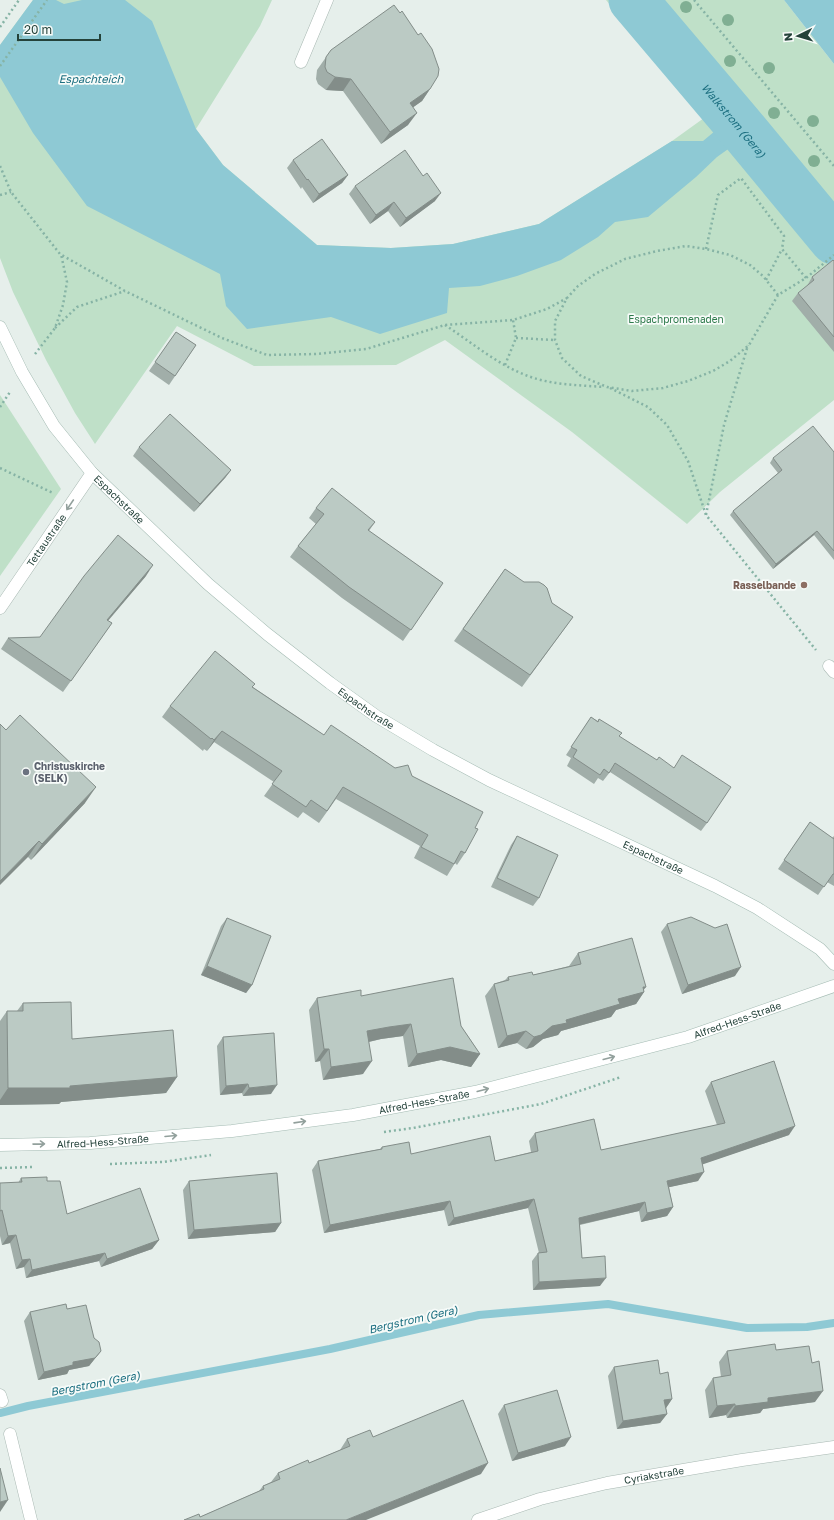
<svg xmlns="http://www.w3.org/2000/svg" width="834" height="1520" viewBox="0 0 834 1520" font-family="'Golos Text',sans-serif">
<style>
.green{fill:#bfe0c8;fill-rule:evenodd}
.water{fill:#8ec9d4}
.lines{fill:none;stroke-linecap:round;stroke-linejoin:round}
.stream{stroke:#8ec9d4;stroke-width:8}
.river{stroke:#8ec9d4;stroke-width:49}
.lane-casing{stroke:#a8b8b2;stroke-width:13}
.street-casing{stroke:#a8b8b2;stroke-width:13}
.secondary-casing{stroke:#a4bbb3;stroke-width:13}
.path{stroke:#86b3a5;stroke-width:2.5;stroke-dasharray:2 3;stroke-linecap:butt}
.lane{stroke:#fff;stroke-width:12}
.street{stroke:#fff;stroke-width:12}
.secondary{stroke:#fff;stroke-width:12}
.tree{fill:#80af93}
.wall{fill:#a1aea9}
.shaded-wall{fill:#838d89}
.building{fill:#bbcac4;stroke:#838d89}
.oneway{stroke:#92a09c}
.education-dot{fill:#8d6e63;stroke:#f7fbf9;stroke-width:1.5}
.worship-dot{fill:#6b7280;stroke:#f7fbf9;stroke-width:1.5}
.labels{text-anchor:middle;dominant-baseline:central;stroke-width:3.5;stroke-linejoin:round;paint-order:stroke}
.park-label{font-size:10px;fill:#2d7a4b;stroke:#f7fbf9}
.street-label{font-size:10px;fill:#24423a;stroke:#f7fbf9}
.education-label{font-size:10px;font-weight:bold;fill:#785e54;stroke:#f7fbf9;text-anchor:end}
.worship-label{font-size:10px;font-weight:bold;fill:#5b616d;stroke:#f7fbf9;text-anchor:start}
.water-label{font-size:11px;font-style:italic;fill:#1c6f80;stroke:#f7fbf9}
</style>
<rect width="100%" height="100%" fill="#e6efeb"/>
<!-- green -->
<g class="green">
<path d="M33,0H272L260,26L196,129L223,165L317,245L391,248L453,244L539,224L672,141L704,118L606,0H784L834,64V400L720,492L687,524L572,432L445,340L396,365L254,366L177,326L95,444L75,413L46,360L13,292L0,258V45ZM724,108L749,137L731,147L715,131Z"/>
<path d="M0,395L61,489L0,576Z"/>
</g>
<!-- water -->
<g class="water">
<path d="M33,0H56L64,4L82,0H125L152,21L196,129L223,165L317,245L391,248L453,244L539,224L672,141H703L715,131L724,108L749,137L731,147L717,157L696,177L648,217L615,222L598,237L561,260L517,276L480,286L449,288L447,313L380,334L331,317L247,329L226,306L220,274L87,206L33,133L0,77V45Z"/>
<path d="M784,0H834V64Z"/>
</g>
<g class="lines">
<!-- stream -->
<path class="stream" d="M0,1413L28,1406L330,1349L479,1315L608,1304L747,1328L807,1327L834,1323"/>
<!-- river -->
<path class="river" id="s1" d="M633,0L738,124L834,240"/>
<defs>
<path id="lane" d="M301,62L327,0"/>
<g id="street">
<path id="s2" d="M0,608L92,473"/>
<path d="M829,666L834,672"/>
<path d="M0,1395L2,1401"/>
<path d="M10,1434L31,1520"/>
<path id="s3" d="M478,1520L540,1499L607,1483L742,1460L834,1447"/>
</g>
<g id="secondary">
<path id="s4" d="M0,327L22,372L54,426L92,473L208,584L267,634L330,683L376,716L433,750L489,780L715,886L757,908L820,949L834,964"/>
<path id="s5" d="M0,1145L90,1143L232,1131L353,1115L475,1092L688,1037L834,986"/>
</g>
</defs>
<!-- lane casing -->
<use href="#lane" class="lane-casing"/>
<!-- street casing -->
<use href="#street" class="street-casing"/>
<!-- secondary casing -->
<use href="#secondary" class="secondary-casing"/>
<!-- path -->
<g class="path">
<path d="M694,0L834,166"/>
<path d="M0,27L19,0"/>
<path d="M0,66L47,0"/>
<path d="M0,166L11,192L60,254L125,291L222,338L267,355L317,354L366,349L445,325L513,320L547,309L567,298"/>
<path d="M0,195L11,192"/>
<path d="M706,249L718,195L741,178L784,236L782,249L806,278"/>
<path d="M766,280L782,249"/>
<path d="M778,295L763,276L750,265L730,255L706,249L686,246L657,251L625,259L595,274L578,286L567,298L555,321V340L562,358L581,376L607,387L632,391L663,388L688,381L713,371L730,361L749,345L778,295L806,278L834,255"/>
<path d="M445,325C471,342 498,365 528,376C552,385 578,385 604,387"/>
<path d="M55,328L77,307L125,291"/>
<path d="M516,338L555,340"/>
<path d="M35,354L55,328L63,305L67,282L61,254"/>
<path d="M505,365L516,338L513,320"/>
<path d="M610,388L648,407L667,425L688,461L706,515L816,650"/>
<path d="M0,407L10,392"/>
<path d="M0,468L53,493"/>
<path d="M706,515L724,425L748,345"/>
<path d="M384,1132L413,1128L541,1104L621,1077"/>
<path d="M110,1164L163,1162L211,1155"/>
<path d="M0,1168L33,1167"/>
</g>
<!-- lane -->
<use href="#lane" class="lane"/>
<!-- street -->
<use href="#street" class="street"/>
<!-- secondary -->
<use href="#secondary" class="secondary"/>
</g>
<!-- trees -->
<g class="tree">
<circle cx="686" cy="7" r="6"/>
<circle cx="728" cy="20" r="6"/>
<circle cx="730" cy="61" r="6"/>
<circle cx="769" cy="68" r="6"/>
<circle cx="774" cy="113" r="6"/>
<circle cx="813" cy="121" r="6"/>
<circle cx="814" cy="161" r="6"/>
</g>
<!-- wall -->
<g class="wall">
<path d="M331,50L430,89L422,101L413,107L408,125L381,144L343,91L326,90L318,84L316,79L317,70Z"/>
<path d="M293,160L348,175L342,183L313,203L302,187L301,189L287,168Z"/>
<path d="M355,186L435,201L400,227L388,211L370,224L349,194Z"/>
<path d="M834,261V352L792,301L798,293L807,286L812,277Z"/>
<path d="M176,332L196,345L169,385L149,371Z"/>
<path d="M139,447L231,470L225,478L194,512L133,456Z"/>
<path d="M834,452V560L814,535L773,569L730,515L733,511L778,473L770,463L773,458Z"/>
<path d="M316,508L375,522L369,531L443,583L403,641L342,598L290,557L298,546L316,524L309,518Z"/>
<path d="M505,569L552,603L573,617L522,687L454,641Z"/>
<path d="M146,576L108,621L112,623L63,692L1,649L8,638L40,637Z"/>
<path d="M253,687L324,735L412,776L475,828L465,853L457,865L455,863L447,876L414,858L420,846L336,799L319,823L303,812L298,818L264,796L274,782L214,742L207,751L204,749L203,751L162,717L170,706Z"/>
<path d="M591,717L598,721L599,719L619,736L707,823L701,831L610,772L603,781L598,778L594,784L567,766L571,758L566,755Z"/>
<path d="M0,724L85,803L31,860L28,857Z"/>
<path d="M810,822L832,838L834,836V886L827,882L818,895L778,869Z"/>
<path d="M517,836L539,898L533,906L491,887L511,845Z"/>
<path d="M227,918L252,985L246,993L201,975L221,926Z"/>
<path d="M667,924L735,976L682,994L661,932Z"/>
<path d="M578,953L644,990V992L636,1004L616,1010L611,1017L561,1031L558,1035L543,1039L533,1047L526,1049L517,1043L498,1048L485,996L494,984L505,980L508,977L533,975L569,966Z"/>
<path d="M361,996L461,1026L480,1054L471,1067L441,1060L408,1067L403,1036L381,1039L369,1042L363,1074L323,1080L320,1061L315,1062L309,1010L317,998Z"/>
<path d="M23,1003L72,1039L177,1077L166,1093L61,1102L59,1104L0,1105V1021L7,1011H17Z"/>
<path d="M223,1037L271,1094L243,1096L242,1093L220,1095L217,1046Z"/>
<path d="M711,1082L789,1135L702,1164L698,1181L669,1187L673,1207L667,1216L641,1222L639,1211L580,1225L582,1258L600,1286L533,1290L532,1261L538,1253H539L528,1208L448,1226L444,1210L324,1233L312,1170L318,1161L380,1149L382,1147L411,1154L495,1161L531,1152L529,1141L535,1133L601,1150L717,1125L705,1091Z"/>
<path d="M21,1178L47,1181L67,1214L159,1240L152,1249L101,1267L99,1261L26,1278L24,1267L16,1269L10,1243L2,1245L0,1236V1183H18Z"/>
<path d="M189,1181L281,1223L275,1232L188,1239L183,1190Z"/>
<path d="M67,1309L94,1338L101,1351L89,1366L69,1370L67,1374L38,1380L24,1321L30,1312Z"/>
<path d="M776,1350L815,1402L763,1409L760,1413L727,1418L726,1415L709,1418L705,1390L713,1378L721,1377L719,1362L727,1351Z"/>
<path d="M614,1367L660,1374L672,1399L666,1408L667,1414L660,1423L617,1429L608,1376Z"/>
<path d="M504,1405L565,1446L512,1461L498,1414Z"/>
<path d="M373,1437L481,1474L200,1517L259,1491L263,1486L271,1482L278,1473L309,1463L340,1450L347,1439Z"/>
</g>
<!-- shaded-wall -->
<g class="shaded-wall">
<path d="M335,77L351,79L343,91L326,90Z"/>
<path d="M430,89L422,101L401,116L410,103Z"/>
<path d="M417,113L408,125L381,144L390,132Z"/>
<path d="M348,175L342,183L313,203L319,194Z"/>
<path d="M441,193L435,201L400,227L406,218Z"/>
<path d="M394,202L388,211L370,224L376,215Z"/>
<path d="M231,470L225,478L194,512L200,504Z"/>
<path d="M817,531L814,535L773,569L776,564Z"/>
<path d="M153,565L146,576L99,631L107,620Z"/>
<path d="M222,731L214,742L207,751L214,740Z"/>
<path d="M96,787L85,803L31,860L42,844Z"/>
<path d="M39,841L28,857L0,885V881Z"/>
<path d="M207,966L252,985L246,993L201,975Z"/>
<path d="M741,967L735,976L682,994L688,985Z"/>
<path d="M643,987H646L642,992H644L636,1004L616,1010L611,1017L561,1031L558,1035L543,1039L533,1047L526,1049L534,1037L552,1026L566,1020L618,999Z"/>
<path d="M411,1024L403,1036L381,1039L359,1044L367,1031L389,1027Z"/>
<path d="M526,1031L517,1043L498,1048L507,1036Z"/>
<path d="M450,1047L480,1054L471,1067L441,1060L408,1067L417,1054Z"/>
<path d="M324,1049H329L320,1061L315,1062Z"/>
<path d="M372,1061L363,1074L323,1080L331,1067Z"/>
<path d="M177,1077L166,1093L61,1102L59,1104L0,1105V1100L8,1088L70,1086Z"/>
<path d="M248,1084L242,1093L220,1095L226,1086Z"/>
<path d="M277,1085L271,1094L243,1096L249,1088Z"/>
<path d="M795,1126L789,1135L695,1167L701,1158Z"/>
<path d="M704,1172L698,1181L661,1189L667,1181Z"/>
<path d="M534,1199L528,1208L448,1226L454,1218Z"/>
<path d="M450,1201L444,1210L324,1233L330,1225Z"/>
<path d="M645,1202L639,1211L573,1226L579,1218Z"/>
<path d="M673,1207L667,1216L641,1222L647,1213Z"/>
<path d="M281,1223L275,1232L188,1239L194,1230Z"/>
<path d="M16,1235L10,1243L2,1245L8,1236Z"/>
<path d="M159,1240L152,1249L101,1267L107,1259Z"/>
<path d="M105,1253L99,1261L26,1278L32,1270Z"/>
<path d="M30,1259L24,1267L16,1269L22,1260Z"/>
<path d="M606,1278L600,1286L533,1290L539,1282Z"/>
<path d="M101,1351L89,1366L69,1370L67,1374L38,1380L44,1372L73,1362Z"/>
<path d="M823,1391L815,1402L763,1409L760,1413L727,1418L735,1406L768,1398Z"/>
<path d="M672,1399L666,1408L658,1409L664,1400Z"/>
<path d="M735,1404L726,1415L709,1418L717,1406Z"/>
<path d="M667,1414L660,1423L617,1429L623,1421Z"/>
<path d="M571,1437L565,1446L512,1461L518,1453Z"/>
<path d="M488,1463L481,1474L366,1520H346Z"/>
<path d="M8,1500L0,1512V1502Z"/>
</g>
<!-- building -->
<g class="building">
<path d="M394,5L400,13L402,11L418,35L421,33L432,49L439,69L438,76L430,89L410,103L417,113L390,132L351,79L335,77L327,72L325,67L326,57L331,50Z"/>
<path d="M322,139L348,175L319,194L308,179L307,180L293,160Z"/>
<path d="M405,150L423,176L427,173L441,193L406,218L394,202L376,215L355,186Z"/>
<path d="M833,260L834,261V337L798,293L814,280L812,277Z"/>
<path d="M176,332L196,345L175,376L155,362Z"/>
<path d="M170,414L231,470L200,504L139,447Z"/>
<path d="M813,426L834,452V551L817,531L776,564L733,511L782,470L773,458Z"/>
<path d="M332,488L375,522L368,530L443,583L411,630L349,587L298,546L324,514L316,508Z"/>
<path d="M118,535L153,565L107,620L112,623L71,681L8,638L40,637L84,576Z"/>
<path d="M505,569L524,582H539L544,585L547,588L552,603L573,617L530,675L463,629Z"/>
<path d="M215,651L255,684L252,687L324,735L331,725L395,768L408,765L412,776L483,812L475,828L478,829L465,853L461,851L454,864L421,847L428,835L343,787L327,811L311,800L306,807L272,784L282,771L222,731L214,740L212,738L211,739L170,706Z"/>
<path d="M20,715L96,787L42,844L39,841L0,881V724L6,730Z"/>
<path d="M591,717L598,722L599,719L622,733L619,736L657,760L659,757L674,768L682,755L731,787L707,823L615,763L609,773L604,769L600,775L573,757L577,750L571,747Z"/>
<path d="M810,822L834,839V874H833L824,887L784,860Z"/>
<path d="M517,836L558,855L539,898L497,878Z"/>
<path d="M691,917L715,928L727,924L741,967L688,985L667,924Z"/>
<path d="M227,918L271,936L252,985L207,966Z"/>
<path d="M632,938L646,987H643L644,992L618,999L620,1004L566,1020L567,1023L552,1026L541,1035L534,1037L526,1031L507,1036L494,984L509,980L508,977L532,972L533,975L581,964L578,953Z"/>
<path d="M453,978L461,1026L480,1054L450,1047L417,1054L411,1024L389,1027L367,1031L372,1061L331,1067L329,1049H324L317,998L361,990V996Z"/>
<path d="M71,1002L72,1039L173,1030L177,1077L70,1086V1088H8L7,1011H23V1003Z"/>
<path d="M274,1033L277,1085L249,1088L248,1084L226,1086L223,1037Z"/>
<path d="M774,1061L795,1126L701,1158L704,1172L667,1181L673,1207L647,1213L645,1202L579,1218L582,1258L605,1256L606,1278L539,1282L538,1253L547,1252L534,1199L454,1218L450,1201L330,1225L318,1161L382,1149V1147L409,1142L411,1154L490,1136L495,1161L538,1151L535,1133L594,1119L601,1150L725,1123L711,1082Z"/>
<path d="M277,1173L281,1223L194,1230L189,1181Z"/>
<path d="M47,1177V1181H60L67,1214L140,1188L159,1240L107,1259L105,1253L32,1270L30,1259L22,1260L16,1235L8,1236L2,1210L0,1211V1183L22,1182L21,1178Z"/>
<path d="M66,1304L67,1309L86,1305L94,1338L99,1342L101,1351L95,1358L73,1362V1365L44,1372L30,1312Z"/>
<path d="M775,1344L776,1350L809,1346L812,1363L819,1361L823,1391L768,1398V1402L735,1406V1404L717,1406L713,1378L731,1375L727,1351Z"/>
<path d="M658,1360L660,1374L668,1372L672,1399L664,1400L667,1414L623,1421L614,1367Z"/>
<path d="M557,1390L571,1437L518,1453L504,1405Z"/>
<path d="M463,1400L488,1463L346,1520H184L199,1514L200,1517L264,1489L263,1486L280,1479L278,1473L308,1460L309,1463L350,1446L347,1439L370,1430L373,1437Z"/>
<path d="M0,1468L8,1500L0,1502Z"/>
</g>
<!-- one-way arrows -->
<defs><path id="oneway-shaft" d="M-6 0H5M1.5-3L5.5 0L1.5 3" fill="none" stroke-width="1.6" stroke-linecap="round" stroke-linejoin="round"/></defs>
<g class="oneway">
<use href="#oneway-shaft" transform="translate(70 505) rotate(124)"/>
<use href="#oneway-shaft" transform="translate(609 1058) rotate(-15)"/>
<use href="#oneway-shaft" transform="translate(483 1090) rotate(-15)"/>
<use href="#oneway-shaft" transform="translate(300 1122) rotate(-8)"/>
<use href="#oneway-shaft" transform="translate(171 1136) rotate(-5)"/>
<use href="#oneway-shaft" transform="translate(39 1144) rotate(-1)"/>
</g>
<!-- markers -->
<circle class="education-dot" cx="804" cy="585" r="4"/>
<circle class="worship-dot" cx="26" cy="772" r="4"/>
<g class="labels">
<!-- park labels -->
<g class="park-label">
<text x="676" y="319">Espachpromenaden</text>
</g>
<!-- street labels -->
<g class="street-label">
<text stroke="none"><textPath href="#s4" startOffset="211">Espachstraße</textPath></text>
<text stroke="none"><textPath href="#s2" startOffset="82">Tettaustraße</textPath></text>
<text stroke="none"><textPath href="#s4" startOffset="535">Espachstraße</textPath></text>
<text stroke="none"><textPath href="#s4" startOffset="859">Espachstraße</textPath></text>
<text stroke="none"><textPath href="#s5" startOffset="751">Alfred-Hess-Straße</textPath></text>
<text stroke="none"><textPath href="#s5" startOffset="427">Alfred-Hess-Straße</textPath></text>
<text stroke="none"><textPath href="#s5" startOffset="103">Alfred-Hess-Straße</textPath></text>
<text stroke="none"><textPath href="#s3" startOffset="182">Cyriakstraße</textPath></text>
</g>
<!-- education labels -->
<g class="education-label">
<text x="796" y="585">Rasselbande</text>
</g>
<!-- worship labels -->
<g class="worship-label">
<text x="34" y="766">Christuskirche<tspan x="34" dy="12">(SELK)</tspan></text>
</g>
<!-- water labels -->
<g class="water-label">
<text x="91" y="78">Espachteich</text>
<text stroke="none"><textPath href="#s1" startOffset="157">Walkstrom (Gera)</textPath></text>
<text transform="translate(413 1319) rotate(-13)">Bergstrom (Gera)</text>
<text transform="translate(95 1383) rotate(-11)">Bergstrom (Gera)</text>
</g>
</g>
<!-- north arrow -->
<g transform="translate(798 36) rotate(265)" stroke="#f7fbf9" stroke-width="3" paint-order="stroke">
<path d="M0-3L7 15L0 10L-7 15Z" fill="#24423a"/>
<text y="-6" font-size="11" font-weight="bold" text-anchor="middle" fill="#24423a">N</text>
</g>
<!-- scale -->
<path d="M18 34v6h82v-6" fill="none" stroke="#24423a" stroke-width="2"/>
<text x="24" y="34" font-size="12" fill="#24423a" stroke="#f7fbf9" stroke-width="3" paint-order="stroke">20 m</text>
</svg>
